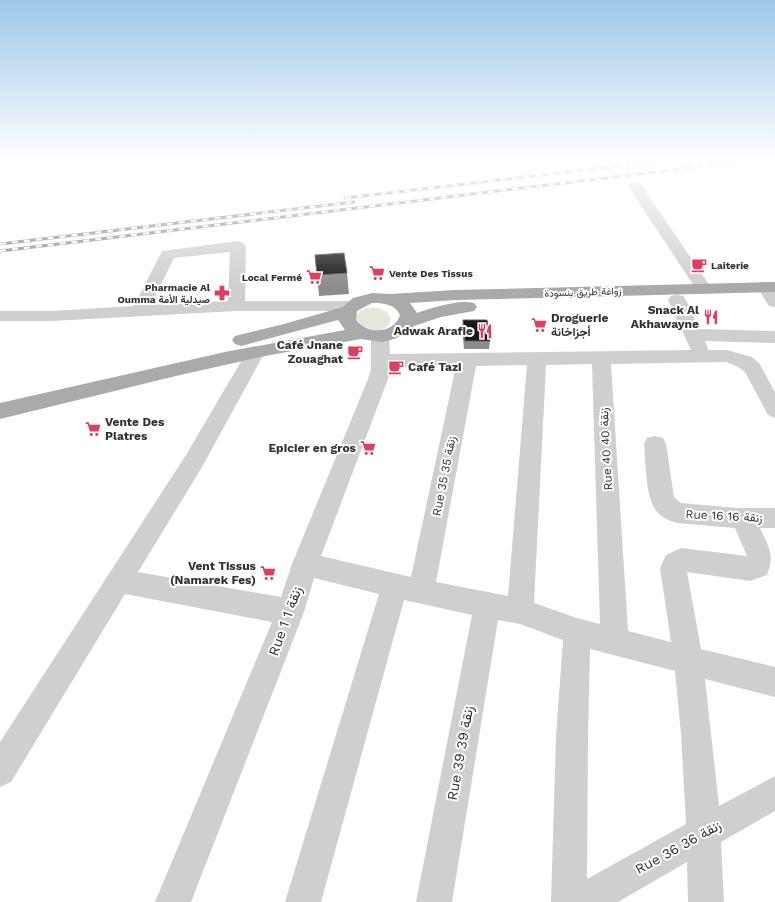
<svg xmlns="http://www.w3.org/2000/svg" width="775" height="902" viewBox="0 0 775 902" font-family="'Work Sans',Vazirmatn,sans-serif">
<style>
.green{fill:#e4e9dc}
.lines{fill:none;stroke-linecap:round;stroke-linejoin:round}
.minor{fill:#cfcfcf;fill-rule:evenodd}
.major{fill:#aaa;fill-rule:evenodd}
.rail-casing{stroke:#878787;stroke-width:3}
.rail{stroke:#fff;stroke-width:2;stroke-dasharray:6;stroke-linecap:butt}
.wall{fill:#8c8c8c}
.building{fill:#191919;stroke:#5e5e5e}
.labels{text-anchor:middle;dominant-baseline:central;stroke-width:4;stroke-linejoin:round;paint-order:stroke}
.far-poi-label{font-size:10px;font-weight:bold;fill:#323232;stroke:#fff;text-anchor:start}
.far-street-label{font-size:10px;fill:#323232;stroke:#fff}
.poi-label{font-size:12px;font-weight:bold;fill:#323232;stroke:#fff;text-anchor:end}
.street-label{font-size:12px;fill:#323232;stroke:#fff}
.near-street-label{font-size:14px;fill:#323232;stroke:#fff}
</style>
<rect width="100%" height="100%" fill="#fff"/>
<!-- green -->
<path class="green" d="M367,308H379L388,313L391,320C384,337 367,329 355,323V316L362,310Z"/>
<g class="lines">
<!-- minor -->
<g class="minor">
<path d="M635,182L640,183L712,289L710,293L704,294L698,293L696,289L628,186L630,183Z"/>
<path d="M238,241L243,243L246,246L245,301H353L359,302L362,306L359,310L353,311H236L52,321H0V311H52L134,306L162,251ZM230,252L228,301L151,305L174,258Z"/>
<path d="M765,282L771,283L775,289V307L769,306L757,287L759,283Z"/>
<path d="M677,295L683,296L686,300L699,329L775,331V343L705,341L708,348L707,350H727L752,357L759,363L775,392V418L768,415L745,372L738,367L726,362L611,364L628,631L671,642L660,568L666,555L681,548L747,556L735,528L677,523C670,521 663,518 658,513C645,500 646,462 644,444L647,438L655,436L663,438L666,444L674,497L681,503L737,508H775V528H760C769,548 775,554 767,575L750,581L687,572L701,649L775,667V697L705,679L719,806L775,776V811L721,842L724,902H688L687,862L618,902H551L556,736L563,640L520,624L498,620L452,902H416L472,615L404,600L321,902H285L379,594L314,578L304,612L191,902H155L272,622L125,594L11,782L0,787V742L186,455L249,348L256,346L263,348L265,352L202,467L138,572L281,597L292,564L368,379L371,369V336L374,332L380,330L386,332L389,336L390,354L691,350L668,300L671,296ZM592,364L600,624L577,618L534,603L546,365ZM527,365L508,596L436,582L476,366ZM456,366L411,577L321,556L388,379L391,367ZM590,649L675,671L681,734L686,824L587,879L588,736Z"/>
</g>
<!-- major -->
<path class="major" d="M775,282V292L455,300L410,303L417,313C432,308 458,299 474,303L477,307L474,311L441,317L414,326L407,334L391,340L381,342L361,339L270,355L180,375L0,419V403L225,352L345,330L338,320L241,346L235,344L232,340L235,336L284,324L343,307L353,298L372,293L390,294L455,290ZM372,303C383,303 395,304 400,315C394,334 367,335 356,320L357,311Z"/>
<defs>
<g id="rail">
<path d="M345,198L669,160"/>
<path d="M0,244L354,202"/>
<path d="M0,251L756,160"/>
</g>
</defs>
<!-- rail casing -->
<use href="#rail" class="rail-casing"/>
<!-- rail -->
<use href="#rail" class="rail"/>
</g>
<!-- wall -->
<g class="wall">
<path d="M315,255L347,273L349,294L319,296Z"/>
<path d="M463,320L490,341L489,349H464L462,328Z"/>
</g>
<!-- building -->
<g class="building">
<path d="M344,253L347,273L317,275L315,255Z"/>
<path d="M463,320H487L490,341H465Z"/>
</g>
<!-- sky -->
<linearGradient id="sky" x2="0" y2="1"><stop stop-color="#9dc7e9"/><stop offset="0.56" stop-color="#fff"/><stop offset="1" stop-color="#fff" stop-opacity="0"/></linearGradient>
<rect width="775" height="286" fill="url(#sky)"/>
<!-- icons -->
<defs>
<symbol id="cafe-bare" viewBox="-9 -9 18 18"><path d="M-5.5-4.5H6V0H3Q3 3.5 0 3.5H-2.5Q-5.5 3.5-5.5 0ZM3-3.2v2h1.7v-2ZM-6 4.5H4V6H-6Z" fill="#de3f61" stroke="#fff" stroke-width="2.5" paint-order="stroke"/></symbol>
<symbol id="supermarket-bare" viewBox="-9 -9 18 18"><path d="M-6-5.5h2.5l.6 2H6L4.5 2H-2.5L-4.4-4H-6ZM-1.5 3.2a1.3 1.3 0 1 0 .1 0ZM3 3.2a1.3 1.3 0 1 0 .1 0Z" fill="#de3f61" stroke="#fff" stroke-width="2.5" paint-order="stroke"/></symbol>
<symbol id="pharmacy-bare" viewBox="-9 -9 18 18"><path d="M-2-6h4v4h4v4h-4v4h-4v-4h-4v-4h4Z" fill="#de3f61" stroke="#fff" stroke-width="2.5" paint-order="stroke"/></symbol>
<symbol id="restaurant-bare" viewBox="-9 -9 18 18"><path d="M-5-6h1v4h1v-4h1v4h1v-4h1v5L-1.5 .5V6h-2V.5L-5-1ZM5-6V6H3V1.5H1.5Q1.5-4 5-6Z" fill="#de3f61" stroke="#fff" stroke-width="2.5" paint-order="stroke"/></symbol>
</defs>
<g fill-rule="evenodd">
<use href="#cafe-bare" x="688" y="254" width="22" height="22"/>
<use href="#supermarket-bare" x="366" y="262" width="22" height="22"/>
<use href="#supermarket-bare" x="303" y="266" width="22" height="22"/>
<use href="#pharmacy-bare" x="211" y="282" width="22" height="22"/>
<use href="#restaurant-bare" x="700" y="306" width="22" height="22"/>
<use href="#supermarket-bare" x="528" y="314" width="22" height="22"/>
<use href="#restaurant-bare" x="474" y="320" width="22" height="22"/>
<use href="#cafe-bare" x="344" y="341" width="22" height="22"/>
<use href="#cafe-bare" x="385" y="356" width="22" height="22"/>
<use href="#supermarket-bare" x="82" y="418" width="22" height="22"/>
<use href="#supermarket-bare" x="357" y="437" width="22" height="22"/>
<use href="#supermarket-bare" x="257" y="562" width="22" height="22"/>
</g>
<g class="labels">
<!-- far-poi labels -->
<g class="far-poi-label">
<text x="711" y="265">Laiterie</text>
<text x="389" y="273">Vente Des Tissus</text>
<text x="302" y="277" text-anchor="end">Local Fermé</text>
<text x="210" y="287" text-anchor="end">Pharmacie Al<tspan x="210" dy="12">Oumma صيدلية الأمة</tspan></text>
</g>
<!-- far-street labels -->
<g class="far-street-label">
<text transform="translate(583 292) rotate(-2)">زواغة طريق بنسودة</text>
</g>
<!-- poi labels -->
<g class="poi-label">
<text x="699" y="310">Snack Al<tspan x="699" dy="14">Akhawayne</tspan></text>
<text x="551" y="318" text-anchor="start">Droguerie<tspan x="551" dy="14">أجزاخانة</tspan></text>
<text x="473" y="331">Adwak Arafie</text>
<text x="343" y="345">Café Jnane<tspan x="343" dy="14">Zouaghat</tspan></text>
<text x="408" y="367" text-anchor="start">Café Tazi</text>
<text x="105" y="422" text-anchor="start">Vente Des<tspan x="105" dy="14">Platres</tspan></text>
<text x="356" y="448">Epicier en gros</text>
<text x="256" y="566">Vent Tissus<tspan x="256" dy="14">(Namarek Fes)</tspan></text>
</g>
<!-- street labels -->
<g class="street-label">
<text transform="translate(606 449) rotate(-93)">Rue 40 زنقة 40</text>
<text transform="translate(444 476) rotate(-79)">Rue 35 زنقة 35</text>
<text transform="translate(724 516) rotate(3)">Rue 16 زنقة 16</text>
</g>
<!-- near-street labels -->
<g class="near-street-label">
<text transform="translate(285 621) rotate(-70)">Rue 1 زنقة 1</text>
<text transform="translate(460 753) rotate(-80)">Rue 39 زنقة 39</text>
<text transform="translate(678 847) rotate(-29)">Rue 36 زنقة 36</text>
</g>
</g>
</svg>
